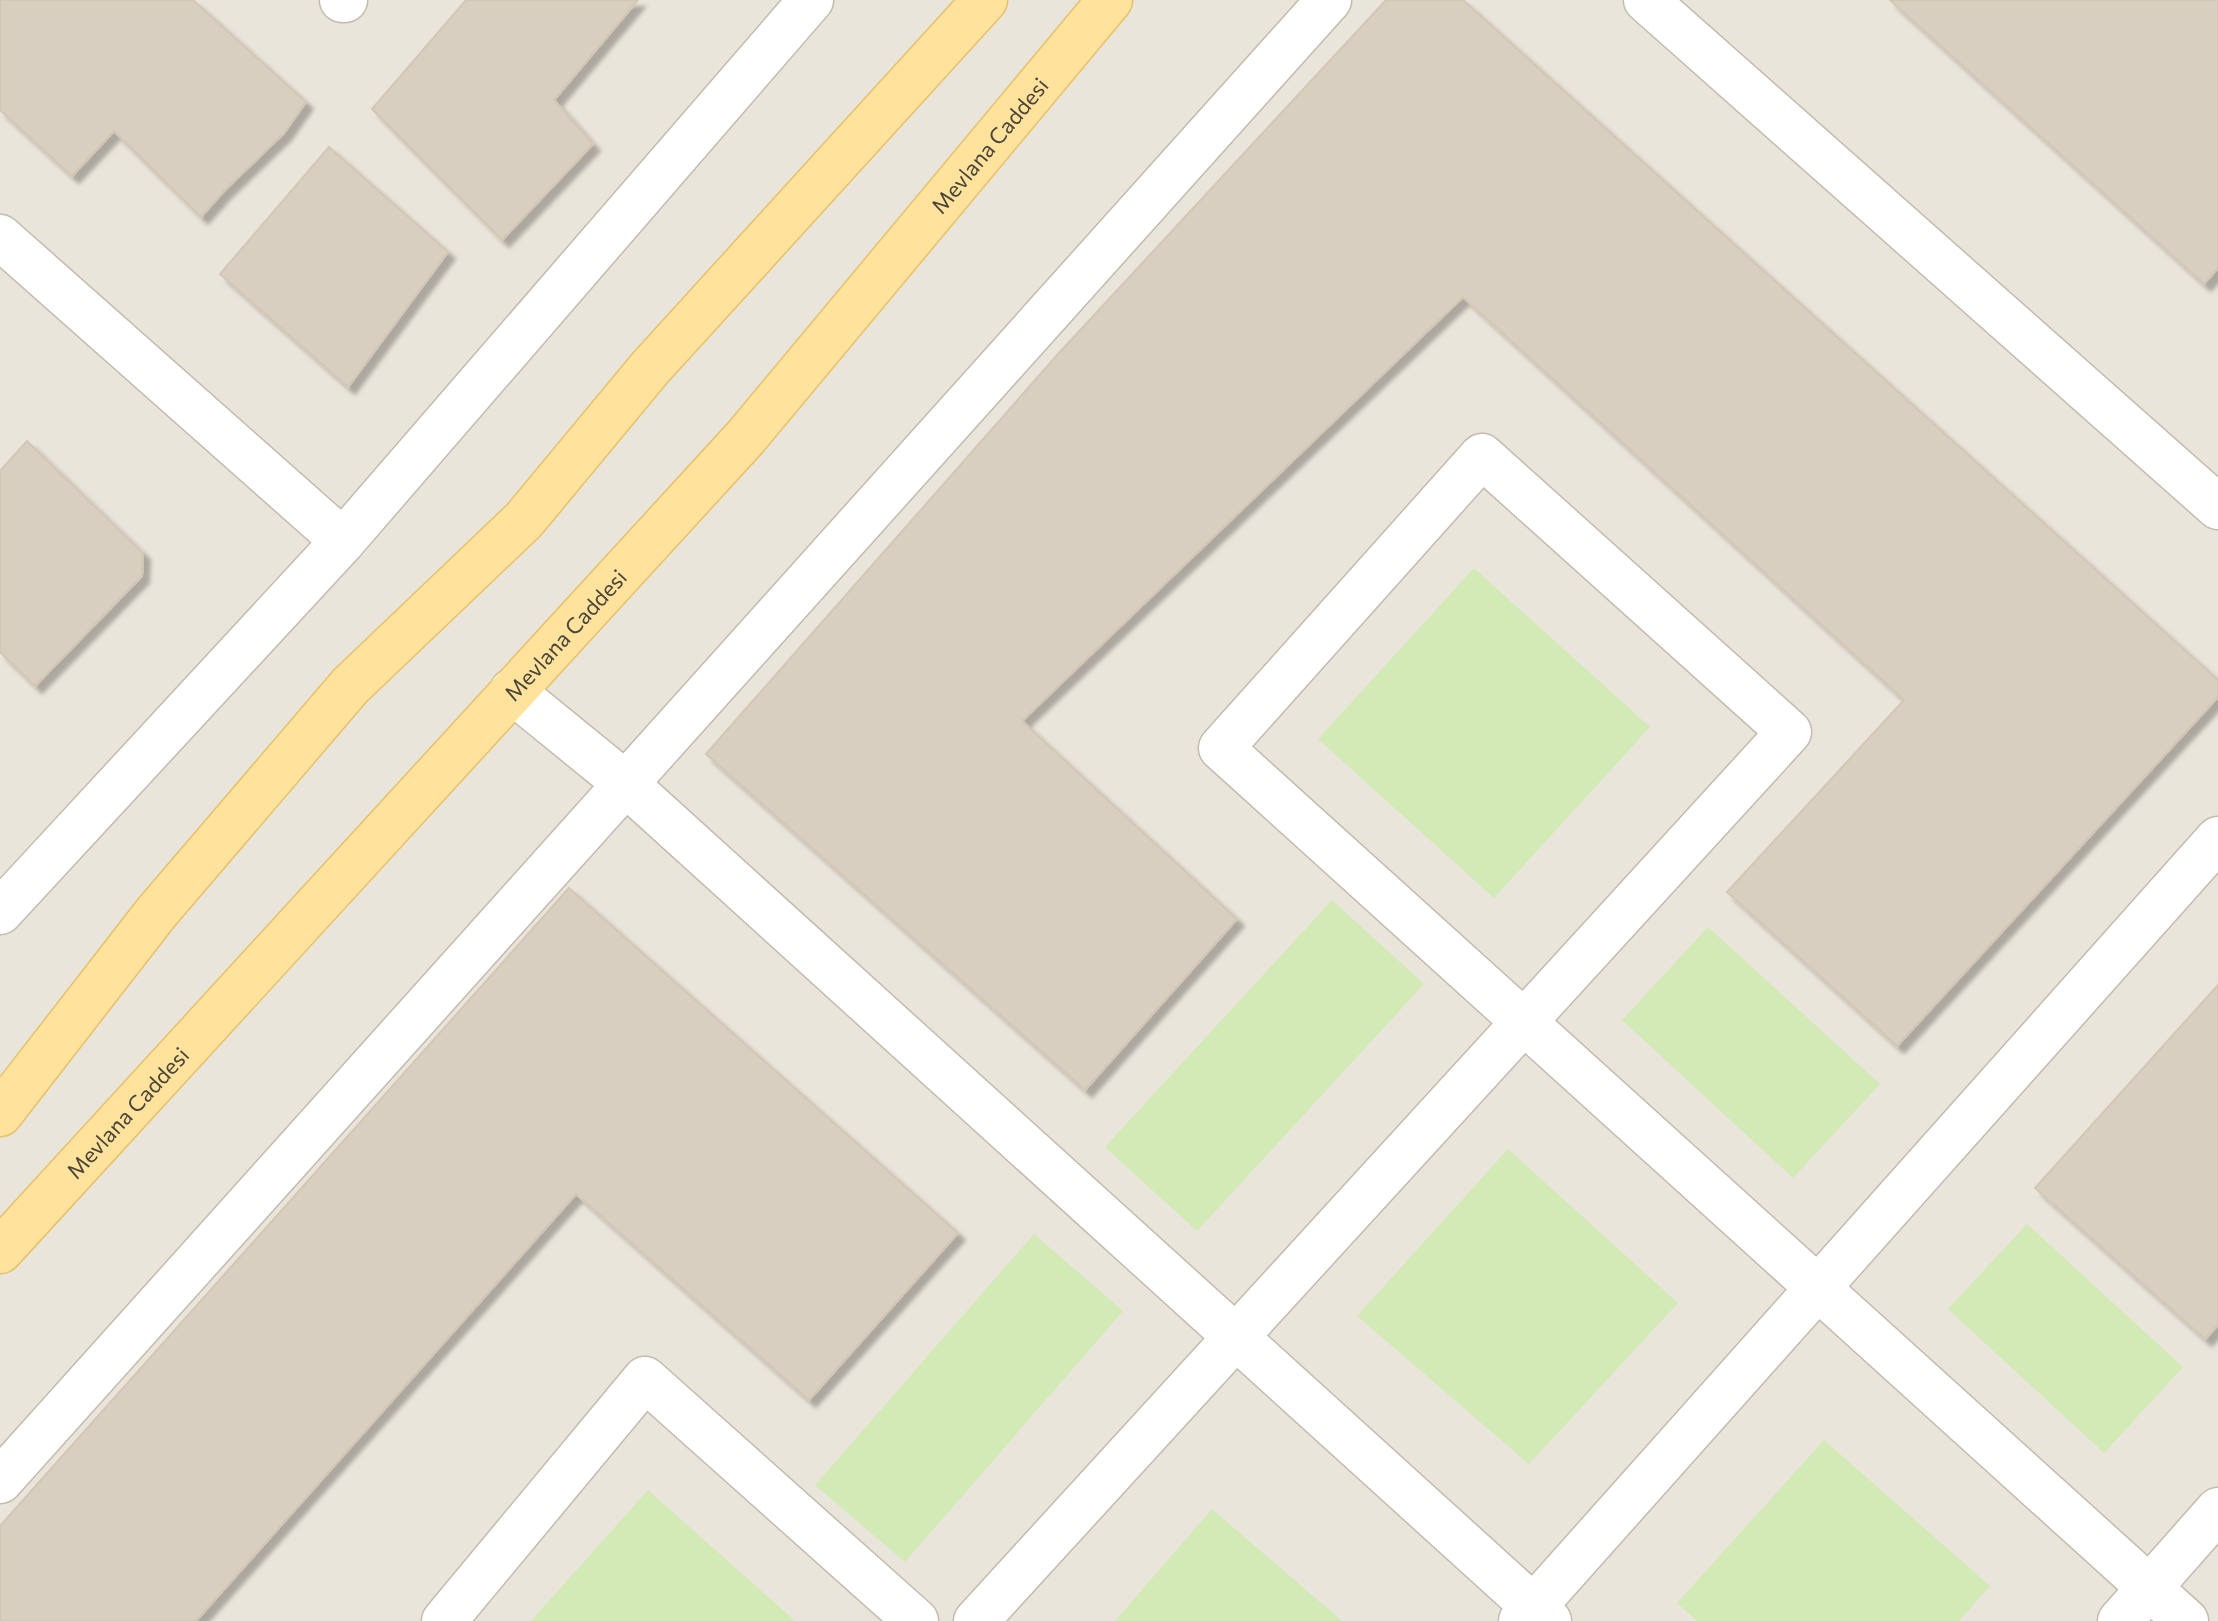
<svg xmlns="http://www.w3.org/2000/svg" width="2218" height="1621" viewBox="0 0 2218 1621" font-family="Commissioner,sans-serif">
<style>
.residential{fill:#eae5da}
.green{fill:#d2eab5}
.building{fill:#d8cfc1;stroke:#d3c7b4;stroke-width:2;filter:url(#shadow)}
.lines{fill:none;stroke-linecap:round;stroke-linejoin:round}
.minor-casing{stroke:#c2bbae;stroke-width:47}
.major-casing{stroke:#e6c16a;stroke-width:47}
.minor{stroke:#fff;stroke-width:44}
.major{stroke:#ffe39c;stroke-width:44}
.labels{text-anchor:middle;dominant-baseline:central;stroke-width:6;stroke-linejoin:round;paint-order:stroke}
.street-label{font-size:22px;fill:#4b4439;stroke:#fff}
</style>
<defs>
<filter id="shadow"><feDropShadow dx="7" dy="7" stdDeviation="2" flood-color="#0004"/></filter>
</defs>
<rect width="100%" height="100%" fill="#f6f3ec"/>
<!-- residential -->
<rect class="residential" x="0" y="0" width="2218" height="1621"/>
<!-- green -->
<g class="green">
<path d="M1474,568L1650,727L1494,898L1318,739Z"/>
<path d="M1332,900L1424,984L1197,1231L1105,1147Z"/>
<path d="M1708,927L1880,1084L1793,1178L1622,1020Z"/>
<path d="M1508,1149L1678,1303L1529,1464L1357,1316Z"/>
<path d="M2027,1224L2183,1367L2104,1453L1948,1309Z"/>
<path d="M1034,1234L1123,1311L905,1562L815,1485Z"/>
<path d="M1824,1440L1990,1586L1959,1621H1697L1677,1603Z"/>
<path d="M648,1490L795,1621H531Z"/>
<path d="M1212,1509L1342,1621H1115Z"/>
</g>
<!-- building -->
<g class="building">
<path d="M0,0H193L306,102L284,133L223,192L201,217L114,131L72,176L0,110Z"/>
<path d="M466,0H638L554,100L593,144L502,240L372,109Z"/>
<path d="M1386,0H1463L2218,680V697L1897,1046L1727,892L1904,700L1463,297L1022,721L1237,919L1085,1090L706,754L1058,354Z"/>
<path d="M1890,0H2218V268L2204,284Z"/>
<path d="M329,147L448,252L348,387L220,274Z"/>
<path d="M27,441L143,553L142,576L35,686L0,652V471Z"/>
<path d="M569,888L958,1233L809,1400L576,1194L196,1621H0V1526Z"/>
<path d="M2218,985V1325L2205,1339L2035,1188Z"/>
</g>
<g class="lines">
<defs>
<g id="minor">
<path d="M342,0H345"/>
<path d="M1646,0L2218,507"/>
<path d="M0,237L343,541"/>
<path d="M512,691L626,784L1549,1621"/>
<path d="M0,912L343,541L811,0"/>
<path d="M0,1481L1329,0"/>
<path d="M444,1621L645,1379L916,1621"/>
<path d="M976,1621L1789,732L1482,456L1221,748L2186,1621"/>
<path d="M1521,1621L2218,839"/>
<path d="M2120,1621L2218,1510"/>
</g>
<g id="major">
<path d="M0,1114L156,913L350,686L524,520L650,368L985,0"/>
<path id="s1" d="M0,1251L745,438L1110,0"/>
</g>
</defs>
<!-- minor casing -->
<use href="#minor" class="minor-casing"/>
<!-- major casing -->
<use href="#major" class="major-casing"/>
<!-- minor -->
<use href="#minor" class="minor"/>
<!-- major -->
<use href="#major" class="major"/>
</g>
<g class="labels">
<!-- street labels -->
<g class="street-label">
<text stroke="none"><textPath href="#s1" startOffset="1484">Mevlana Caddesi</textPath></text>
<text stroke="none"><textPath href="#s1" startOffset="836">Mevlana Caddesi</textPath></text>
<text stroke="none"><textPath href="#s1" startOffset="188">Mevlana Caddesi</textPath></text>
</g>
</g>
</svg>
